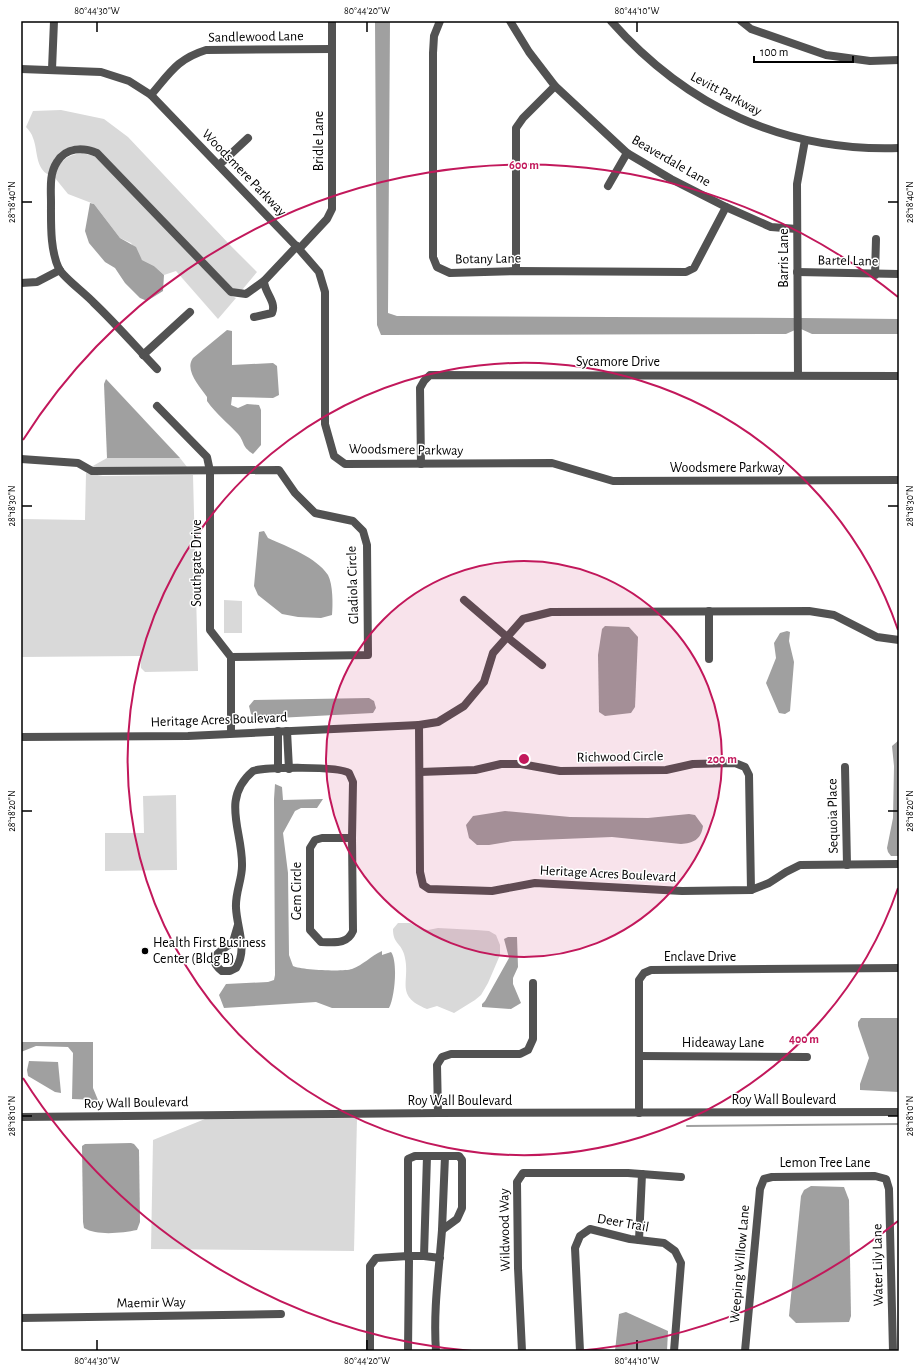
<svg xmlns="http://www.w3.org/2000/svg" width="920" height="1372" viewBox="0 0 920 1372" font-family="'Alegreya Sans',sans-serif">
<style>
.green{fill:#d9d9d9}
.water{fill:#a0a0a0}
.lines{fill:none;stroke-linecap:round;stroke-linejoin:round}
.stream{stroke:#a0a0a0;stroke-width:2}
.minor{stroke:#525252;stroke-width:8}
.tertiary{stroke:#525252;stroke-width:8}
.ticks{fill:none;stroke:#000;stroke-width:1.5}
.ring{fill:none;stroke:#c2185b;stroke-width:2}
.poi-dot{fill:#000;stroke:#fff;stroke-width:1.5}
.labels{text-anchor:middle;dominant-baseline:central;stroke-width:3;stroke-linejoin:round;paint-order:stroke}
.street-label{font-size:14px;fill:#000;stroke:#fff}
.poi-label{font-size:14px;fill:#000;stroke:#fff;text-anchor:start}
.centre{fill:#c2185b;stroke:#fff;stroke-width:2}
.ring-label{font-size:12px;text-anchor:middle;font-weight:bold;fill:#c2185b;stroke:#fff;stroke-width:3;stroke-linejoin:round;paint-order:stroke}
.neatline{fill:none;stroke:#000;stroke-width:1.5}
.ticks-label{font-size:10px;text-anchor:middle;fill:#000}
</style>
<rect width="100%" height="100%" fill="#fff"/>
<!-- green -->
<g class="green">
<path d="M61,110L104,119L128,137L230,245L257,272L242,290L233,289L98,149C73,139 55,149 49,175C35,168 38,150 33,138C32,134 29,130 26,127L33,111Z"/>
<path d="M82,153L95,156L229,295L236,298L218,319L176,271L164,275L154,266L142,260L131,243L120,238L94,204L68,194L55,178C58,162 66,155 82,153Z"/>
<path d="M107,458H180L187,467H91Z"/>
<path d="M86,473L103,476L193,475L198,671L145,672L141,668L140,656L21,657V519L85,520Z"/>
<path d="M224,600L242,601V633H224Z"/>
<path d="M176,795L177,870L105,871V833H144L143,796Z"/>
<path d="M398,923H410L419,928L428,930L438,928L476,930L489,931L496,935L500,945V955L488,983L481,995L475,1000L454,1013L437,1006L427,1009C393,995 412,981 404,954C401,943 393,944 393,929Z"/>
<path d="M357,1118L354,1251L151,1249L153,1140L205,1119Z"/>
</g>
<!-- water -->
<g class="water">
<path d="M375,21H390L388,313L397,316L794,318L795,330L786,334L381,335L377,325Z"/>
<path d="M90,203L94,204L120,238L136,247L142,260L154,266L164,275L163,291L147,301L140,298L125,283L115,268L105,262L89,243L85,231Z"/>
<path d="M801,318L899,319V334H812L801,329Z"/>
<path d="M227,330L232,331V365L273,363L277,366L279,395L273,398L232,397L231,405L238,408L247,404L259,405L261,410V445L253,454C241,446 245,442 238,434C228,423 216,414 207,401V397C200,387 184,370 193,358Z"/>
<path d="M106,379L180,458H107L104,384Z"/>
<path d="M264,531L268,538C288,547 316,557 328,575C333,584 333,605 332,615L321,618L298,617L282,614L258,595L254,586L259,532Z"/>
<path d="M605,626L629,627L638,637L635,707L631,713L605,716L599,712L598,655L602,629Z"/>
<path d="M787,631L790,632L789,641L794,662L790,711L785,714L779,713L766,683L776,658L774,643L780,633Z"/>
<path d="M369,698L374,701L376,708L373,713L258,719L251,714L249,706L254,700Z"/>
<path d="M899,740V856H891L888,852L887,848L893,818L894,766L892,746Z"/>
<path d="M275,784L282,787L283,800L323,799L317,808H301L295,811L283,833L288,873L289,955L293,966C301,970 343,972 352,969C363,965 371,956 382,951V955L391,952C398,961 395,997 389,1008H332L316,1002L224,1008L219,995L226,984L268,982L274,980L275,975L274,799Z"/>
<path d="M505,811L570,817L648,818L689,814L695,815L703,826C701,840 693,843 681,844L612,837L513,841L489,845H477L469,838L466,825L473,816Z"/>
<path d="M508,937H517L518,967L513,978V984L521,1003L511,1009L482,1007V1004L485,1001L509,958L504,939Z"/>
<path d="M861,1018H899V1092L860,1090V1084L869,1058L858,1026V1022Z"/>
<path d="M21,1042H93V1088L98,1100L72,1099L73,1053L68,1047L36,1046L21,1052Z"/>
<path d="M29,1061L58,1062L61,1093L55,1092L28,1076L27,1070Z"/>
<path d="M131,1143L134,1144L139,1150L140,1222L137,1230C122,1233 97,1236 84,1228L83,1222L82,1146L85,1144Z"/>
<path d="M811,1186L844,1187L849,1200L851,1316L849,1322L796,1323L789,1316L801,1196L804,1190Z"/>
<path d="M626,1312L668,1331L667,1351H615L619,1314Z"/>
</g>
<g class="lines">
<!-- stream -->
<path class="stream" d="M687,1126L899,1124"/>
<!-- minor -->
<g class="minor">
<path d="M440,21L434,36L433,53V257L437,267L450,273L516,271L686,272L694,268L726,207"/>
<path d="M510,21L529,52L555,86L627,153L671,179L726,207L771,227L797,229"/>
<path d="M741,21L751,29L826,55L870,61L899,60"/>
<path d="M21,69L101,72L129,81L151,95L299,249L319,272L325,292V424L334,456L345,464L552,463L613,481L899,480"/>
<path d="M52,69L54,21"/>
<path d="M151,95C170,73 177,59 206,50L332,49"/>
<path d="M219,165L248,138"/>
<path d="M608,186L627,153"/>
<path d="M299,249L327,219L332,209V21"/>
<path d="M516,271V128L523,118L555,86"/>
<path d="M797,272L899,274"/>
<path d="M875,275L876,239"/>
<path d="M21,283L37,282L60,270"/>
<path d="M254,317L272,313C277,302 264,292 264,281L297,246"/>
<path d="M143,355L190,312"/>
<path d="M157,369C136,347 116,324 94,303C86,294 64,278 59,269C50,250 51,224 51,203C51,189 49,174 57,162C66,147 83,147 97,153L231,292L246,294L264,281"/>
<path d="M798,375L797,184L805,140"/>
<path d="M157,406L207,457L210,471V630L231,657V733"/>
<path d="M21,459L78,463L92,471L279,470L295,493L315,513L353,521L363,531L367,545L368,655L231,657"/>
<path d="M421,464L420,388L424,381L430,375L899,376"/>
<path d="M464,600L507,637L542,665"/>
<path d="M709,611V659"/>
<path d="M899,640L877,637L834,615L809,611L551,612L523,619L493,653L484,682L464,706L438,722L419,725L420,872L423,885L429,889L492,891L535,883L682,891L751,890L769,883L786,872L800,865L899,864"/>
<path d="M287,731L289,769"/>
<path d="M21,737L188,736L419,725"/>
<path d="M845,767L847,865"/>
<path d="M278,769V731"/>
<path d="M420,772L475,770L501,764H521L560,771L666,770L693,764L735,763L745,767L749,775L751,890"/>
<path d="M322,838H352L353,931C347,945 334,942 321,942L310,930V848L315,840Z"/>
<path d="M238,925L233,942C223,950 204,957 222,971H230L236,968C248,949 237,929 236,908C235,893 242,880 242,866C243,831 220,799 253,771C266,767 339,766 349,773L353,782L352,838"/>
<path d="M639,1056L807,1057"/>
<path d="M438,1113L437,1065L442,1057L451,1054H520L528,1050L533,1039V983"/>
<path d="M639,1113V980L644,973L651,970L899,968"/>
<path d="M442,1230L445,1156"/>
<path d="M639,1240L642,1174"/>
<path d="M424,1256L427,1156"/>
<path d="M21,1318L281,1314"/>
<path d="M370,1351V1266L376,1258L408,1256L409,1261L408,1351"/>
<path d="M436,1351C433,1310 439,1271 442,1230L457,1219L462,1208V1160L459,1156H415L408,1159V1256H424L440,1258"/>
<path d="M522,1351L518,1268L517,1182L523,1173H628L681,1177"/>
<path d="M580,1351L575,1248L580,1236L590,1229L630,1239L664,1243L675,1251L681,1263L674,1351"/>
<path d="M745,1351L760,1189L764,1179L772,1177L875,1176L886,1179L889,1189L893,1351"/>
</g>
<!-- tertiary -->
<g class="tertiary">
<path d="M611,21C687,107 784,152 899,148"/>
<path d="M21,1117L438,1113L899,1112"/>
</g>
</g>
<!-- ticks -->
<path class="ticks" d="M97,22V32M367,22V32M637,22V32M22,202H32M888,202H898M22,506H32M888,506H898M22,811H32M888,811H898M22,1116H32M888,1116H898M97,1340V1350M367,1340V1350M637,1340V1350"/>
<!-- distance rings -->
<circle cx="524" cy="759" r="198" fill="#c2185b" fill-opacity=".12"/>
<g class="ring">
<circle cx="524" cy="759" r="198"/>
<path d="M898 888A396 396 0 1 1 898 630"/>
<path d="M898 1221A594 594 0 0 1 576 1351M472 1351A594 594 0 0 1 23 1078M23 440A594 594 0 0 1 898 297"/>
</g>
<!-- markers -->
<circle class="poi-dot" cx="145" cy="951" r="4"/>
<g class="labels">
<!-- street labels -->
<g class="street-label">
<text transform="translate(256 37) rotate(-1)">Sandlewood Lane</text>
<text transform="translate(726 94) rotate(28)">Levitt Parkway</text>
<text transform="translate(319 141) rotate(-90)">Bridle Lane</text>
<text transform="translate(671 161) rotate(30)">Beaverdale Lane</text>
<text transform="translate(244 173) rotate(46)">Woodsmere Parkway</text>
<text transform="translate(784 258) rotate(-90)">Barris Lane</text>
<text transform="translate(488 259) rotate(-1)">Botany Lane</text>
<text transform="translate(848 261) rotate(1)">Bartel Lane</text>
<text x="618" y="362">Sycamore Drive</text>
<text transform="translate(406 450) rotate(1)">Woodsmere Parkway</text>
<text x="727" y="468">Woodsmere Parkway</text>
<text transform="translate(197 563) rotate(-90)">Southgate Drive</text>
<text transform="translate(353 585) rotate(-92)">Gladiola Circle</text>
<text transform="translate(219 720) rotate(-2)">Heritage Acres Boulevard</text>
<text transform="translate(620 757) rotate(-1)">Richwood Circle</text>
<text transform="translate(833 816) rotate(-91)">Sequoia Place</text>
<text transform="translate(608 874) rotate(3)">Heritage Acres Boulevard</text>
<text transform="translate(297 891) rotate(-90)">Gem Circle</text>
<text x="700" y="957">Enclave Drive</text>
<text x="723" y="1043">Hideaway Lane</text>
<text x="784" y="1100">Roy Wall Boulevard</text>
<text x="460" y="1101">Roy Wall Boulevard</text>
<text transform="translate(136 1103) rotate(-1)">Roy Wall Boulevard</text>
<text x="825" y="1163">Lemon Tree Lane</text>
<text transform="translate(623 1223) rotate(10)">Deer Trail</text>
<text transform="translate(505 1230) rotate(-91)">Wildwood Way</text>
<text transform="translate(740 1264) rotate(-85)">Weeping Willow Lane</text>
<text transform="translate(878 1265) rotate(-91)">Water Lily Lane</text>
<text transform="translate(151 1303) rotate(-1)">Maemir Way</text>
</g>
<!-- poi labels -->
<g class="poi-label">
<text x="153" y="943">Health First Business<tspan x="153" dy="16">Center (Bldg B)</tspan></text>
</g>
</g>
<circle cx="524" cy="759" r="6" class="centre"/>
<g class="ring-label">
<text x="524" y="169">600 m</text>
<text x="722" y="763">200 m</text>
<text x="804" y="1043">400 m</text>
</g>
<!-- border -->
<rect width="920" height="1372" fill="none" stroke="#ffffff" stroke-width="44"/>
<!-- scale -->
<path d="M754 56v6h99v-6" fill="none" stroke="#000000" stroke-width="2"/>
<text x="760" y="56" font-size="12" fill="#000000" stroke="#ffffff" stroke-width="3" paint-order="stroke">100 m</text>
<rect x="22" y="22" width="876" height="1328" class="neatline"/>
<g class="ticks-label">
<text x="97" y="14">80°44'30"W</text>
<text x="367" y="14">80°44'20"W</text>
<text x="637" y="14">80°44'10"W</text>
<text transform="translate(11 202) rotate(-90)" y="4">28°18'40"N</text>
<text transform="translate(909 202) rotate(-90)" y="4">28°18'40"N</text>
<text transform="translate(11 506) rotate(-90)" y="4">28°18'30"N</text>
<text transform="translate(909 506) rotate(-90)" y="4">28°18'30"N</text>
<text transform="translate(11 811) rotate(-90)" y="4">28°18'20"N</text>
<text transform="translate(909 811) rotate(-90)" y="4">28°18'20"N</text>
<text transform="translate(11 1116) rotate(-90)" y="4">28°18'10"N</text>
<text transform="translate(909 1116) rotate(-90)" y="4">28°18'10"N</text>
<text x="97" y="1364">80°44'30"W</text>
<text x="367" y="1364">80°44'20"W</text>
<text x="637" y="1364">80°44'10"W</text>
</g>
</svg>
